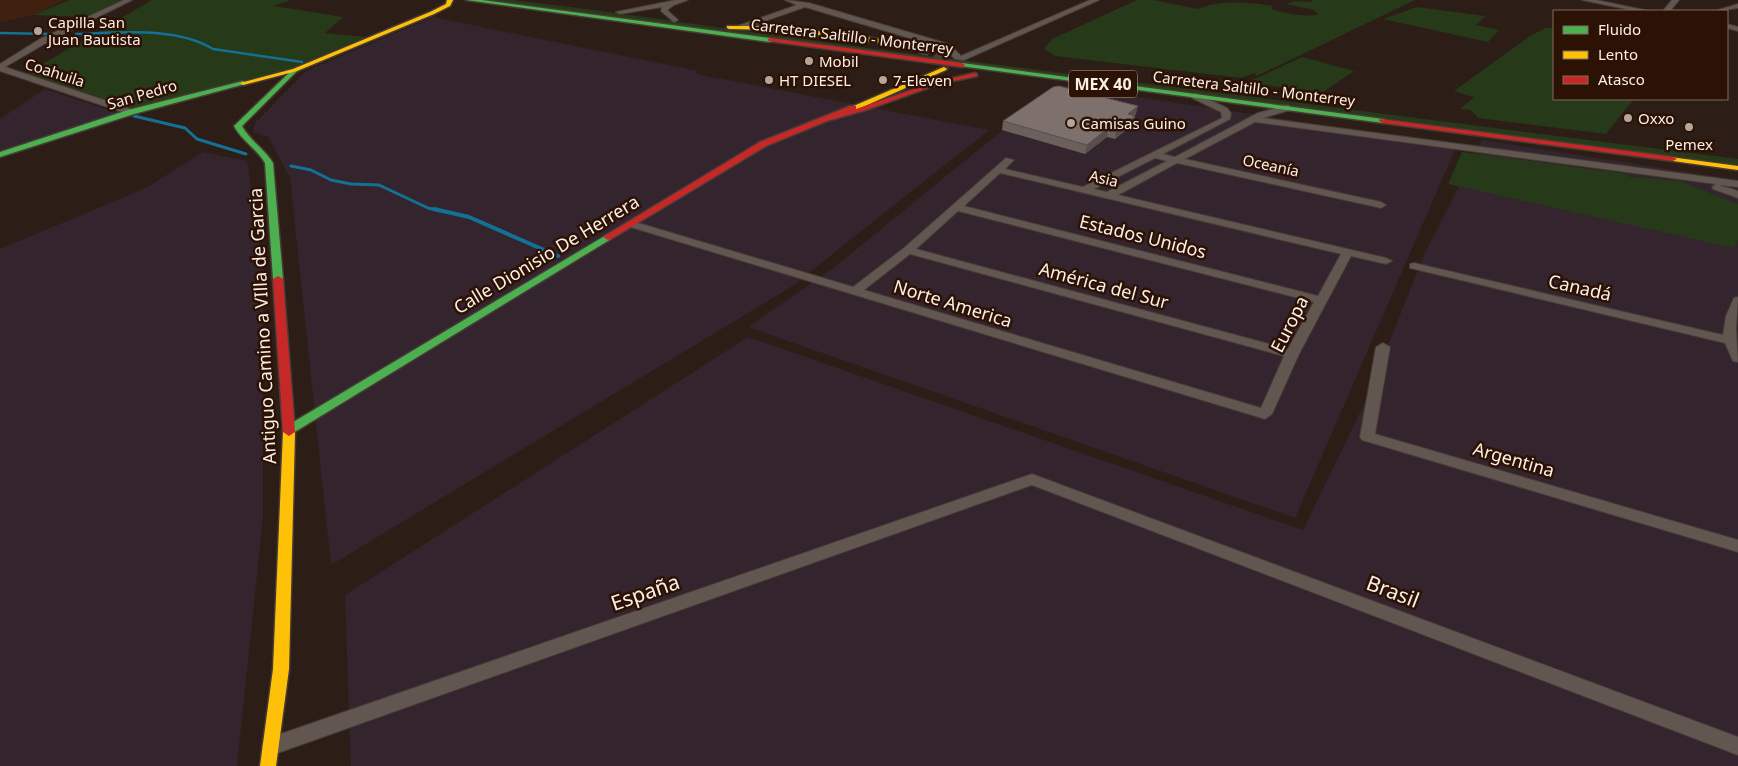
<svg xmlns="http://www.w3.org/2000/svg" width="1738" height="766" viewBox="0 0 1738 766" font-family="'Noto Sans',sans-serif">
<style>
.built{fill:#40210f}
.industrial{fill:#33242d}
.green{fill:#263919}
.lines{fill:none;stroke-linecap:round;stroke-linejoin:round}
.stream-far2{stroke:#147196;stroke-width:2.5}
.stream-far1{stroke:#147196;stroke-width:3}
.stream{stroke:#147196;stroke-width:4}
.secondary-tunnel{stroke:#4b3d35;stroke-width:11;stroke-dasharray:11 5.5;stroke-linecap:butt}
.street-casing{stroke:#473b36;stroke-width:2}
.fast-casing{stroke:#473b36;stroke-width:3}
.slow-casing{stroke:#473b36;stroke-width:3}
.jam-casing{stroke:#473b36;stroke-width:3}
.street{fill:#625650;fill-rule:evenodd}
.fast{fill:#4caf50;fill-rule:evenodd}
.slow{fill:#ffc107;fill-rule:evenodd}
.jam{fill:#c62828;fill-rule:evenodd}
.wall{fill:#6c605d}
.shaded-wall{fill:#584e4c}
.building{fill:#7e706c;stroke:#584e4c}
.poi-dot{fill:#b4a59d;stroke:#2c1204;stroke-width:2}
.labels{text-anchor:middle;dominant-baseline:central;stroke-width:5;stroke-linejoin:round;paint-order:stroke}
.far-poi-label{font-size:15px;fill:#fdeee6;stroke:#2c1204;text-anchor:start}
.far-street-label{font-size:15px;fill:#fdeee6;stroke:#2c1204}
.shield{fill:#2c1204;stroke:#beaca2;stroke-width:1}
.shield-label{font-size:16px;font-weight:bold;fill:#fdeee6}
.street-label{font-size:18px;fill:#fdeee6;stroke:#2c1204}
.near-street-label{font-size:21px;fill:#fdeee6;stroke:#2c1204}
</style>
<rect width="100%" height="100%" fill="#2c1e16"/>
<!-- built -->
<path class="built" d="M0,0H64L34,15L0,22Z"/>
<!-- industrial -->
<g class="industrial">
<path d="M433,17L698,71L694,73L701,75L989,130L791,287L331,565L290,178L268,137L253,132L255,123L306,71Z"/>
<path d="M1058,85L1457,145L1295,518L748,327L832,269Z"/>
<path d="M45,89L118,113L0,153V119Z"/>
<path d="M1482,140L1738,180V766H351L345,595L748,337L1303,530L1367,398L1424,255Z"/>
<path d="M203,152L247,161L263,269V517L237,766H0V249L146,188Z"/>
</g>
<!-- green -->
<g class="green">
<path d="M69,0H123L88,17L34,15Z"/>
<path d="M152,0H291L274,6L343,17L325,33L365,37L287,70L131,108L27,73Z"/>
<path d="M485,0H513L578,8L883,50L1738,159V165Z"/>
<path d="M1137,0H1153L1198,9C1220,0 1248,2 1273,6L1271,9C1283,13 1307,18 1318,14L1314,10L1286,4L1295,1L1310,2L1313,0H1415L1257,76L1254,73L1241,78L1055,56L1044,49L1052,39Z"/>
<path d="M1417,7L1485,16L1476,25L1499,30L1488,42L1383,19Z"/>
<path d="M1546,28H1554V99H1634L1606,134L1478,118L1471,110L1460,109L1474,97L1454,91L1530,36Z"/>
<path d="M1302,57L1354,71L1323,92L1246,83Z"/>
<path d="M1462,152L1627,174L1629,177L1680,181L1738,204V240L1734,248L1448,184Z"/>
</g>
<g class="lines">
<!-- stream-far2 -->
<g class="stream-far2">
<path d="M0,33L53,34"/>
<path d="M76,34C119,33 175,26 213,49L302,62"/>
</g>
<!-- stream-far1 -->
<g class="stream-far1">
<path d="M134,116L185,128L197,139L246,154"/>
<path d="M291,166L311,170L331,180L351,184L379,185L428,208L440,211"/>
</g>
<!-- stream -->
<path class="stream" d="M434,209L469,217L558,256"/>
<!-- secondary-tunnel -->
<path class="secondary-tunnel" d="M904,44L929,51L943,61L944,69"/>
<defs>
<g id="street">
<path d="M124,0H132L46,43L5,67L134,110V114H128L0,71V64L40,39Z"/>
<path d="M676,0H688L674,5L667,10L678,20L674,22L661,11L662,7L620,14L616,12Z"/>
<path d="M785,0L809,3L942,42L950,45L961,56L1090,0H1099L964,60L955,59L944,49L936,46L805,7L742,29L735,27L797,5Z"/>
<path d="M1582,0H1596L1649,11H1636Z"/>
<path d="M1672,0H1679L1670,11H1663Z"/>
<path d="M1738,4V8L1717,11L1718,10Z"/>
<path d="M1727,24L1738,27V31L1727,28Z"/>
<path d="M1195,93L1227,108L1231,113L1230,119L1163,154L1175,157L1258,113L1287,105L1290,106V110L1263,118L1738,181V187L1719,185L1738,191V198L1713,189L1712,187L1716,184L1255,122L1185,159L1381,202L1386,205L1381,208L1177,163L1118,195L1386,258L1392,261L1386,264L1351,256L1299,354L1272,414L1265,419L627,226L626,224L627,222H635L853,287L904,248L1006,158L1014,160L1005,169L1083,187L1222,118L1221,112L1192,98L1191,96ZM1155,158L1167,161L1107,192L1094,189ZM1000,173L1341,254L1318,296L964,206ZM958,211L1314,302L1288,349L916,249ZM910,254L1284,356L1261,408L864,290Z"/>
<path d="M1414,263L1723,335L1726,316L1734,298L1738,297L1736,329L1738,362L1733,361L1725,343L1410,268V264Z"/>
<path d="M1383,343L1390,347L1375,434L1738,540V552L1362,440L1360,437L1376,347Z"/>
<path d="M1032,474L1738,737V755L1032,485L272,755L265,753L262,746L265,739L272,737Z"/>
</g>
<g id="fast">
<path d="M466,0H482L770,38L773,40L770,42Z"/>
<path d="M962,63L1383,119L1387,121L1383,123L960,66V64Z"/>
<path d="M293,69L298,70L242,126C250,141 265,149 273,163L283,279L278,282L273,279L265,163C257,149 242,141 234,126Z"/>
<path d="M243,81L246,83L245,84L134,114L0,157V152L128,110Z"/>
<path d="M608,234L611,235V239L293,433H285L283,430L285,427Z"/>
</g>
<g id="slow">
<path d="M447,0H453L450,6L434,14L297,71L243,85L240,83L293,69L430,12L446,4Z"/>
<path d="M727,26H778L904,42L907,44L904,46L778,30L729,29L727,28Z"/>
<path d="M944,67L947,69L946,70L856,110L849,108Z"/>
<path d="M1670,157L1738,166V170L1673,161L1669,159Z"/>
<path d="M289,428L295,432L289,669L276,766H260L273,669L283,432Z"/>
</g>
<g id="jam">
<path d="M770,38L962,63L965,65L962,67L768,41V39Z"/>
<path d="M975,73L977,74V76L939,84L866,110L827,121L766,146L611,239L608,240L603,237L760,142L850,106H856V109L935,82Z"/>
<path d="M1380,119L1673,157L1677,159L1673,161L1383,123L1379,121Z"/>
<path d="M278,276L283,279L295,432L289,436L283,432L273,279Z"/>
</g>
</defs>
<!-- street casing -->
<use href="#street" class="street-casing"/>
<!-- fast casing -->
<use href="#fast" class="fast-casing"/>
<!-- slow casing -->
<use href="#slow" class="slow-casing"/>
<!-- jam casing -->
<use href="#jam" class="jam-casing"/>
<!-- street -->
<use href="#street" class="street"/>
<!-- fast -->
<use href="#fast" class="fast"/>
<!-- slow -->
<use href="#slow" class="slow"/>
<!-- jam -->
<use href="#jam" class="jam"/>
</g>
<!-- wall -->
<path class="wall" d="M1136,114L1134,116H1135L1133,124L1115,139L1107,137L1085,154L1002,130L1003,121Z"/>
<!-- shaded-wall -->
<g class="shaded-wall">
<path d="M1138,106L1136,114L1126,122L1128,114Z"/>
<path d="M1135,116L1133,124L1115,139L1116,131Z"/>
<path d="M1108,128L1107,137L1085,154L1087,145Z"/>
</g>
<!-- building -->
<path class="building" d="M1059,86L1138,106L1128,114L1135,116L1116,131L1108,128L1087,145L1003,121L1053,87Z"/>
<!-- markers -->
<g class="poi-dot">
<circle cx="38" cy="31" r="5"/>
<circle cx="809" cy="61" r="5"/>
<circle cx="769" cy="80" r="5"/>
<circle cx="883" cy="80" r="5"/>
<circle cx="1628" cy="118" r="5"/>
<circle cx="1071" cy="123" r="5"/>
<circle cx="1689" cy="127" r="5"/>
</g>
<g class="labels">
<!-- far-poi labels -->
<g class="far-poi-label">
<text x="48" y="22">Capilla San<tspan x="48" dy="17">Juan Bautista</tspan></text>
<text x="819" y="61">Mobil</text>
<text x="779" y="80">HT DIESEL</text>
<text x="893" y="80">7-Eleven</text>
<text x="1638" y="118">Oxxo</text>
<text x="1081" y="123">Camisas Guino</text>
<text x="1689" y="144" text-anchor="middle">Pemex</text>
</g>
<!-- far-street labels -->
<g class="far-street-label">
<text transform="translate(852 36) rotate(7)">Carretera Saltillo - Monterrey</text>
<text transform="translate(55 72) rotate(18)">Coahuila</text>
<text transform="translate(1254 88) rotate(7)">Carretera Saltillo - Monterrey</text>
<text transform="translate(142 94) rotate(-16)">San Pedro</text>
<text transform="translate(1271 165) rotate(12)">Oceanía</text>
<text transform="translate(1104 178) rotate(13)">Asia</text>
</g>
<!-- shield labels -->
<rect class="shield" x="1069" y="70.5" width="68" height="27" rx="4"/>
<g class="shield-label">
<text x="1103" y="84">MEX 40</text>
</g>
<!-- street labels -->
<g class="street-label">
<text transform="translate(1143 236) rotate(14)">Estados Unidos</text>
<text transform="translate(546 254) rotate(-31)">Calle Dionisio De Herrera</text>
<text transform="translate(1104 285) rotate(15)">América del Sur</text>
<text transform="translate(1580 287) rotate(13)">Canadá</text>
<text transform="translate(953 303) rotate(17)">Norte America</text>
<text transform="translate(1289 324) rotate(-63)">Europa</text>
<text transform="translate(262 326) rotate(-93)">Antiguo Camino a VIlla de Garcia</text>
<text transform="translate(1514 459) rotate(16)">Argentina</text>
</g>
<!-- near-street labels -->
<g class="near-street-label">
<text transform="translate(1393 591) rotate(21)">Brasil</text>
<text transform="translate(645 592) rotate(-19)">España</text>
</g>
</g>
<!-- legend -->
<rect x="1553" y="10" width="175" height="90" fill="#2c1204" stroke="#806a5e"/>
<rect x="1563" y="26" width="25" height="8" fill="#4caf50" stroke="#806a5e"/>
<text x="1598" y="35" font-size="15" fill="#fdeee6">Fluido</text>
<rect x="1563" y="51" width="25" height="8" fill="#ffc107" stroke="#806a5e"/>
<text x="1598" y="60" font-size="15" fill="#fdeee6">Lento</text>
<rect x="1563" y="76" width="25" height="8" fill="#c62828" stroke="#806a5e"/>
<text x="1598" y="85" font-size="15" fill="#fdeee6">Atasco</text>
</svg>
